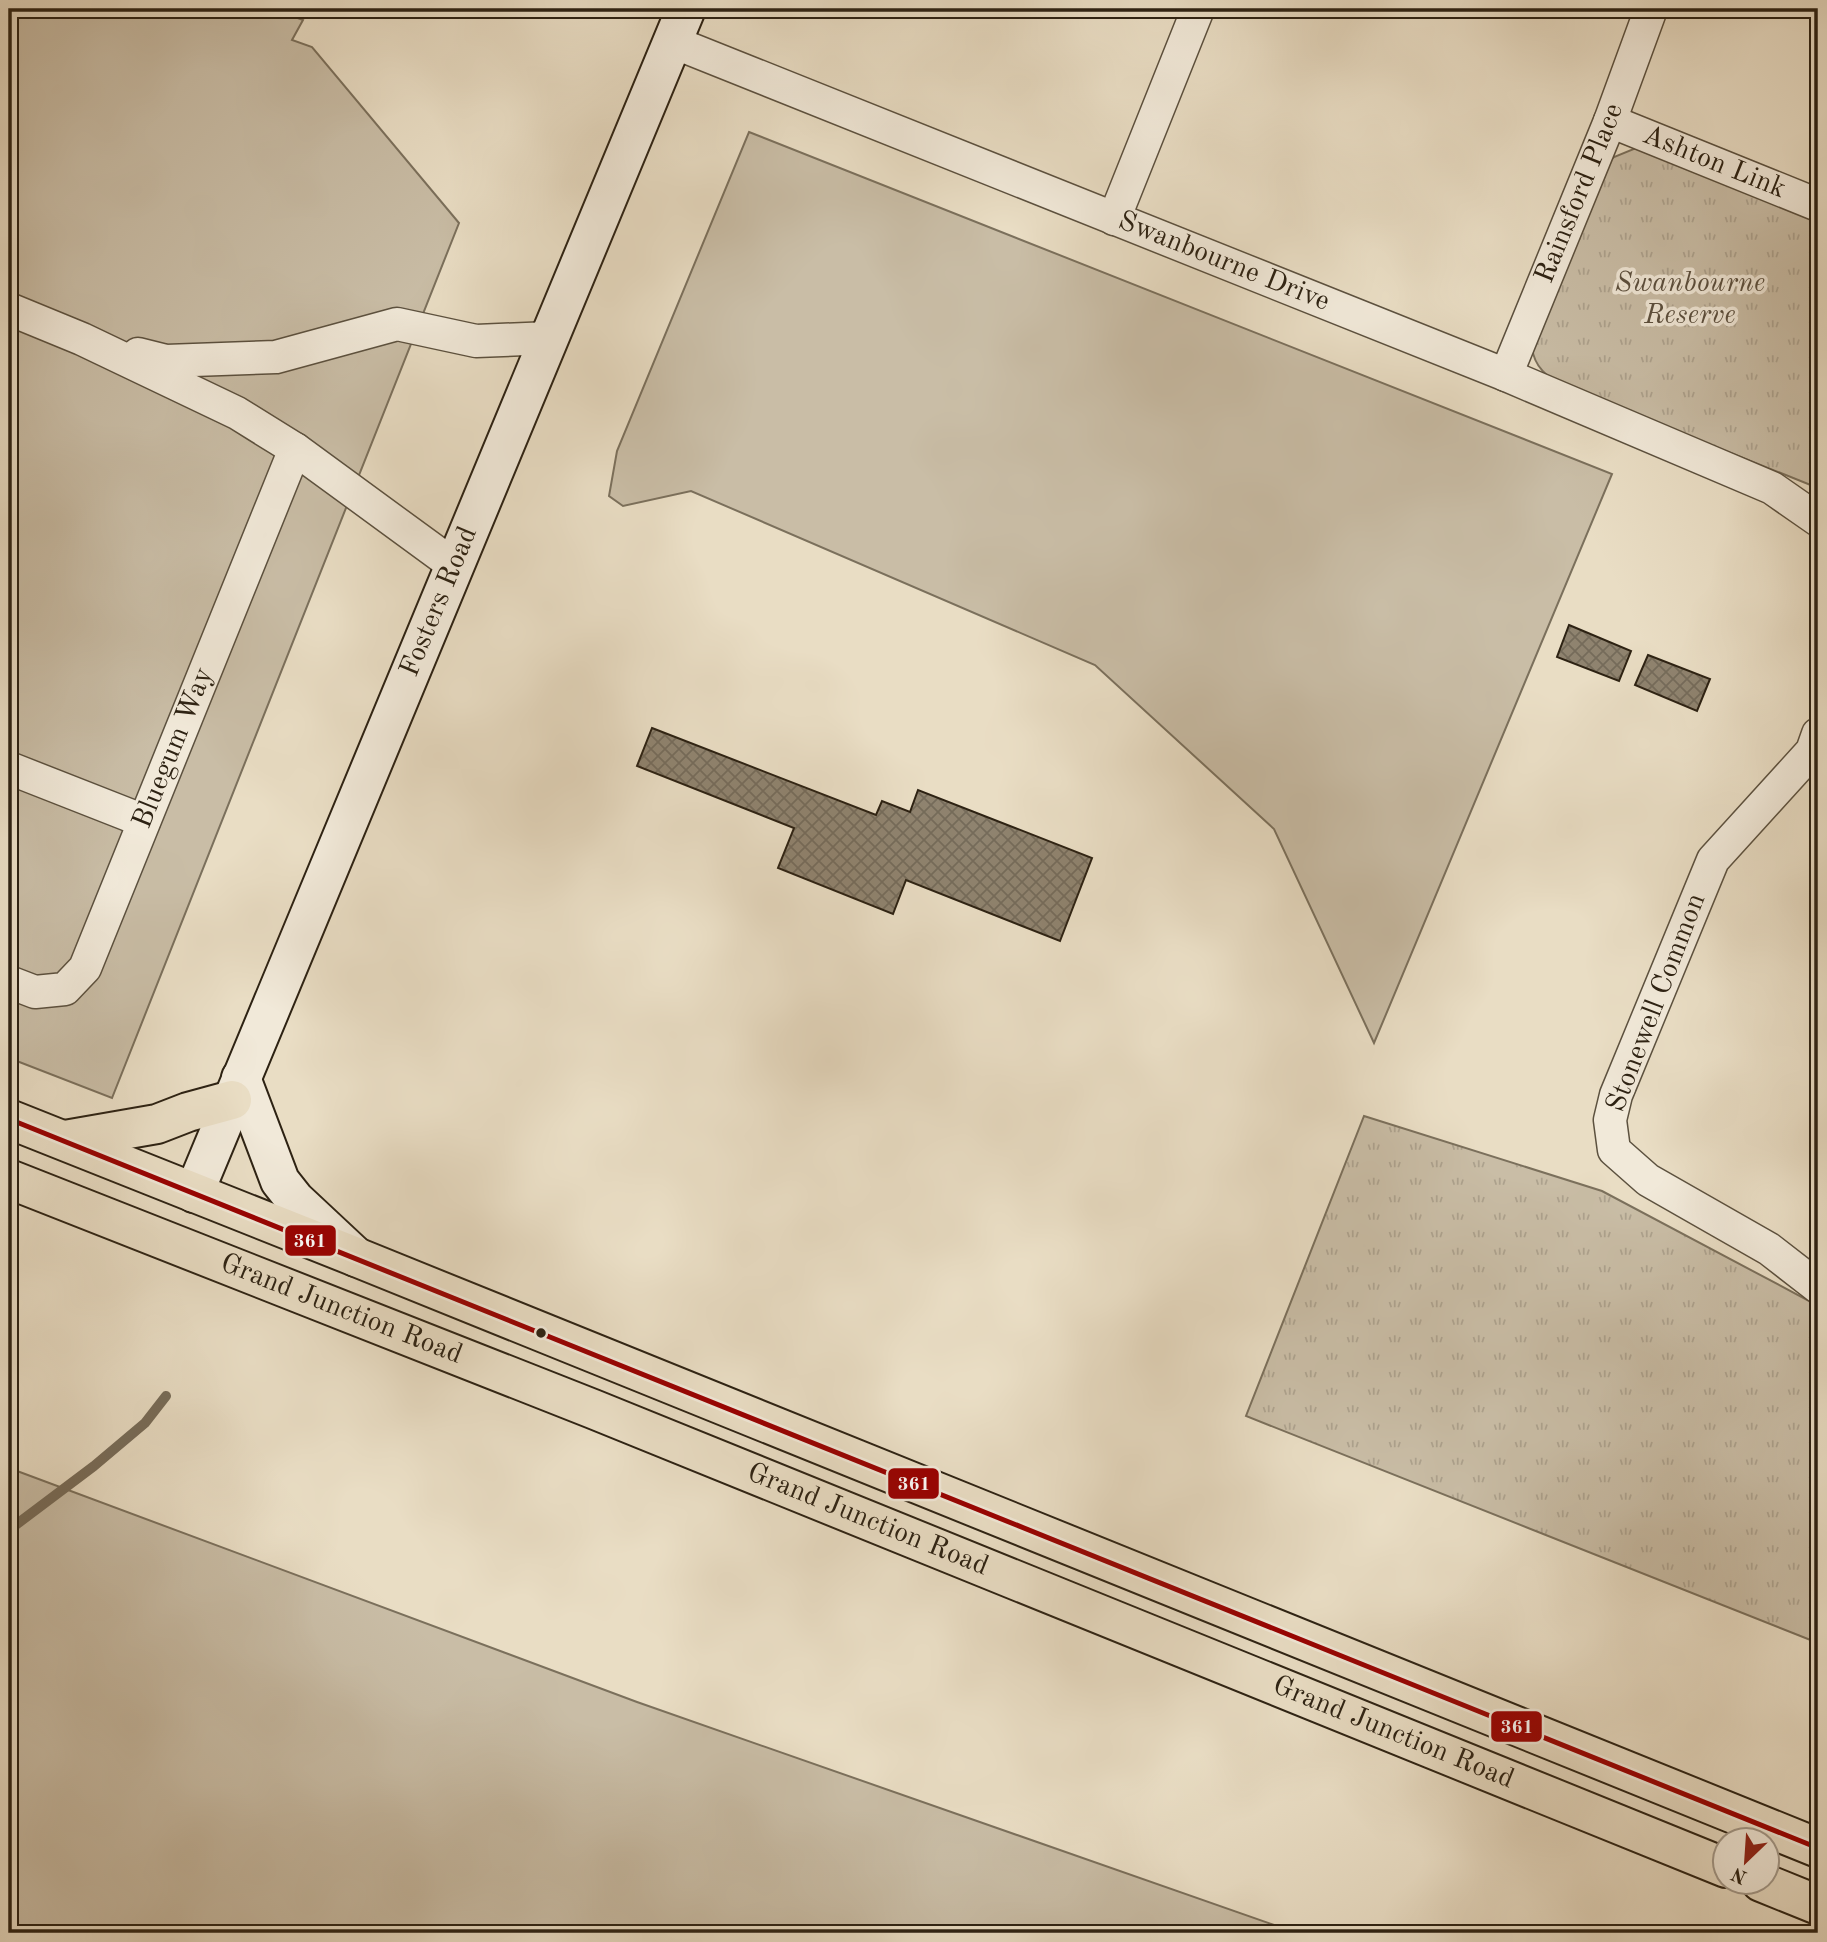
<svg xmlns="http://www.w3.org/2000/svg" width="1827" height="1942" viewBox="0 0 1827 1942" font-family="'Old Standard TT',serif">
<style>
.grass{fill:#c9bda6;stroke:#7b705c;stroke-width:2}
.park{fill:url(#park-tufts);stroke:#7b705c;stroke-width:2}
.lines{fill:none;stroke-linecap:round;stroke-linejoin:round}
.stream{stroke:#776c59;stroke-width:10}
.building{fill:url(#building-cross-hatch);stroke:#2d2213;stroke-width:2}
.street-casing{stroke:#5c513f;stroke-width:35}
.secondary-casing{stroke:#2d2213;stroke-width:42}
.highway-casing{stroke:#2d2213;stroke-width:42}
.street{stroke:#f1e9d9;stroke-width:32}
.secondary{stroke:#f1e9d9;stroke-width:38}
.highway{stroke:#e9ddc4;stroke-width:38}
.bus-1-casing{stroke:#f1e9d9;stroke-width:10}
.bus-1{stroke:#900;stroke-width:5}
.bus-dot{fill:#2d2213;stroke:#f1e9d9;stroke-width:2.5}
.labels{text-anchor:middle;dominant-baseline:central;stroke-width:7;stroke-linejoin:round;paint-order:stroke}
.street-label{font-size:28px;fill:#2d2213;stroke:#f1e9d9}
.park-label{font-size:28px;font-style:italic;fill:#5c503f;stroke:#f1e9d9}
.line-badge{stroke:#f1e9d9;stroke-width:2.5}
.badge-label{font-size:19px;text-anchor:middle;font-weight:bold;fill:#fff}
</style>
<defs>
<pattern id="park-tufts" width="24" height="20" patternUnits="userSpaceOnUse" patternTransform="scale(1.75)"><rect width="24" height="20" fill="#c9bda6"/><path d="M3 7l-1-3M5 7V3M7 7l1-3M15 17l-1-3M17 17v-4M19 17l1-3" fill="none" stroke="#ada28e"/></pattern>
<pattern id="building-cross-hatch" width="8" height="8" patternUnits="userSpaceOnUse" patternTransform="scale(1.75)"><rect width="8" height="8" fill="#8f836f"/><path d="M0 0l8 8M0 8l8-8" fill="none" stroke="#756b5a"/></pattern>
</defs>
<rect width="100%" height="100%" fill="#e9ddc4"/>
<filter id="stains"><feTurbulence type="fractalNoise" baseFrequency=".00286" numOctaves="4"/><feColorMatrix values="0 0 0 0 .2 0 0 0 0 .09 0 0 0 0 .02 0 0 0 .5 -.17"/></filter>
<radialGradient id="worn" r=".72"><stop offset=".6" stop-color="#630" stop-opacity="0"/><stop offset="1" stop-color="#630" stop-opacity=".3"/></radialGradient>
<!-- grass -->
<g class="grass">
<path d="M9,9H274L303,20L292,40L312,47L459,223L112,1098L9,1058Z"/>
<path d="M749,132L1612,474L1374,1043L1274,829L1095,665L691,491L623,506L609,496L617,451Z"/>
<path d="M9,1468L637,1702L1297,1933H9Z"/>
</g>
<!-- park -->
<g class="park">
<path d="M1636,148L1818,217V488L1564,386C1547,377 1534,367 1532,347L1606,164L1614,157Z"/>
<path d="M1364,1116L1602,1191L1813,1303L1818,1308V1643L1246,1416Z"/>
</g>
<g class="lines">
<!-- stream -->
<path class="stream" d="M9,1530L94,1466L145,1423L166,1396"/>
</g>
<!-- building -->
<g class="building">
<path d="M1569,625L1631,651L1619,681L1557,657Z"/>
<path d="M1648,655L1710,679L1697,711L1635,685Z"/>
<path d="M652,728L876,815L882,801L910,812L918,790L1092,858L1060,941L906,880L893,914L778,868L794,828L637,766Z"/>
</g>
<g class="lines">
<defs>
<g id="street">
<path id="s1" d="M673,42L1506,375L1772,488L1818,520"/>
<path id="s2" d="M1610,121L1818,205"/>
<path d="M1114,219L1198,9"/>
<path d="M9,309L82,339L237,413L295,449L455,566"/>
<path d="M138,354L166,361L276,357L397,324L476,341L550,338"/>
<path id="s3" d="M1506,375L1610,121L1651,9"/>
<path d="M1818,734L1812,751L1713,860L1616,1095L1610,1120L1614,1150L1648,1180L1769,1249L1818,1287"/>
<path d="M9,768L144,821"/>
<path id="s4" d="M9,982L35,992L65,989L85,968L295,449"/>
</g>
<g id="secondary">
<path d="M241,1078L280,1181L295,1200L356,1257"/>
<path id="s5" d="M194,1193L686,9"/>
</g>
<g id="highway">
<path d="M9,1119L356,1257L1818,1848"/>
<path d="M65,1140L157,1124L188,1112L232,1100"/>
<path id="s6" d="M9,1179L593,1409L1726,1868"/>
<path d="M1761,1882L1818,1905"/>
</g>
</defs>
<!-- street casing -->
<use href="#street" class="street-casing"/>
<!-- secondary casing -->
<use href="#secondary" class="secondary-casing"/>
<!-- highway casing -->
<use href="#highway" class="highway-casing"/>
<!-- street -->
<use href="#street" class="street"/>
<!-- secondary -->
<use href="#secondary" class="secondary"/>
<!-- highway -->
<use href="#highway" class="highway"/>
<defs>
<path id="bus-1" d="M9,1119L1818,1848"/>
</defs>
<!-- bus-1 casing -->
<use href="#bus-1" class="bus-1-casing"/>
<!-- bus-1 -->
<use href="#bus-1" class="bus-1"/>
</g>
<!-- markers -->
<circle class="bus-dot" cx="541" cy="1333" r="6"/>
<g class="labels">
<!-- street labels -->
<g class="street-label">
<text stroke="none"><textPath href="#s2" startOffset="112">Ashton Link</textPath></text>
<text stroke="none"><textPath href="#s3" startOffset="196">Rainsford Place</textPath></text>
<text stroke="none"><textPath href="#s1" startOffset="593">Swanbourne Drive</textPath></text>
<text stroke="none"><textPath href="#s5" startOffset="640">Fosters Road</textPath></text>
<text stroke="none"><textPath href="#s4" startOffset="324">Bluegum Way</textPath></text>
<text transform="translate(1657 1003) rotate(-69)">Stonewell Common</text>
<text stroke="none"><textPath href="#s6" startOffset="357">Grand Junction Road</textPath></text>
<text stroke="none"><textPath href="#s6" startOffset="924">Grand Junction Road</textPath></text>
<text stroke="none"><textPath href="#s6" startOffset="1491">Grand Junction Road</textPath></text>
</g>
<!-- park labels -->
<g class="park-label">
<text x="1690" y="284">Swanbourne<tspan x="1690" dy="32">Reserve</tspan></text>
</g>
</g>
<g class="line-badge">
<rect x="284" y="1224" width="53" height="33" rx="7" fill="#900"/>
<rect x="887" y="1467" width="53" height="33" rx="7" fill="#900"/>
<rect x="1490" y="1710" width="53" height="33" rx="7" fill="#900"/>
</g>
<g class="badge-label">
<text x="310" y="1247">361</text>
<text x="914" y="1490">361</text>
<text x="1517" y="1733">361</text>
</g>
<!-- margin -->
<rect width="1827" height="1942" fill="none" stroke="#e9ddc4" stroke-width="35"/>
<rect x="10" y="10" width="1806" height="1921" fill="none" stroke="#2d2213" stroke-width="3.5"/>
<rect x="18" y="18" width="1792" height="1907" fill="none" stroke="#2d2213" stroke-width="2"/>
<!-- north arrow -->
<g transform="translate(1746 1861) rotate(205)"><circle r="33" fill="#f1e9d9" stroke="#a3998a" stroke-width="2"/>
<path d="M0-5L12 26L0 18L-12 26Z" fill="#8f2418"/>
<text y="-10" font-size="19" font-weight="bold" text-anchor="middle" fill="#2d2213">N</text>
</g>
<rect width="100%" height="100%" filter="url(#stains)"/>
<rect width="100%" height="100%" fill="url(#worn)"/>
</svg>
